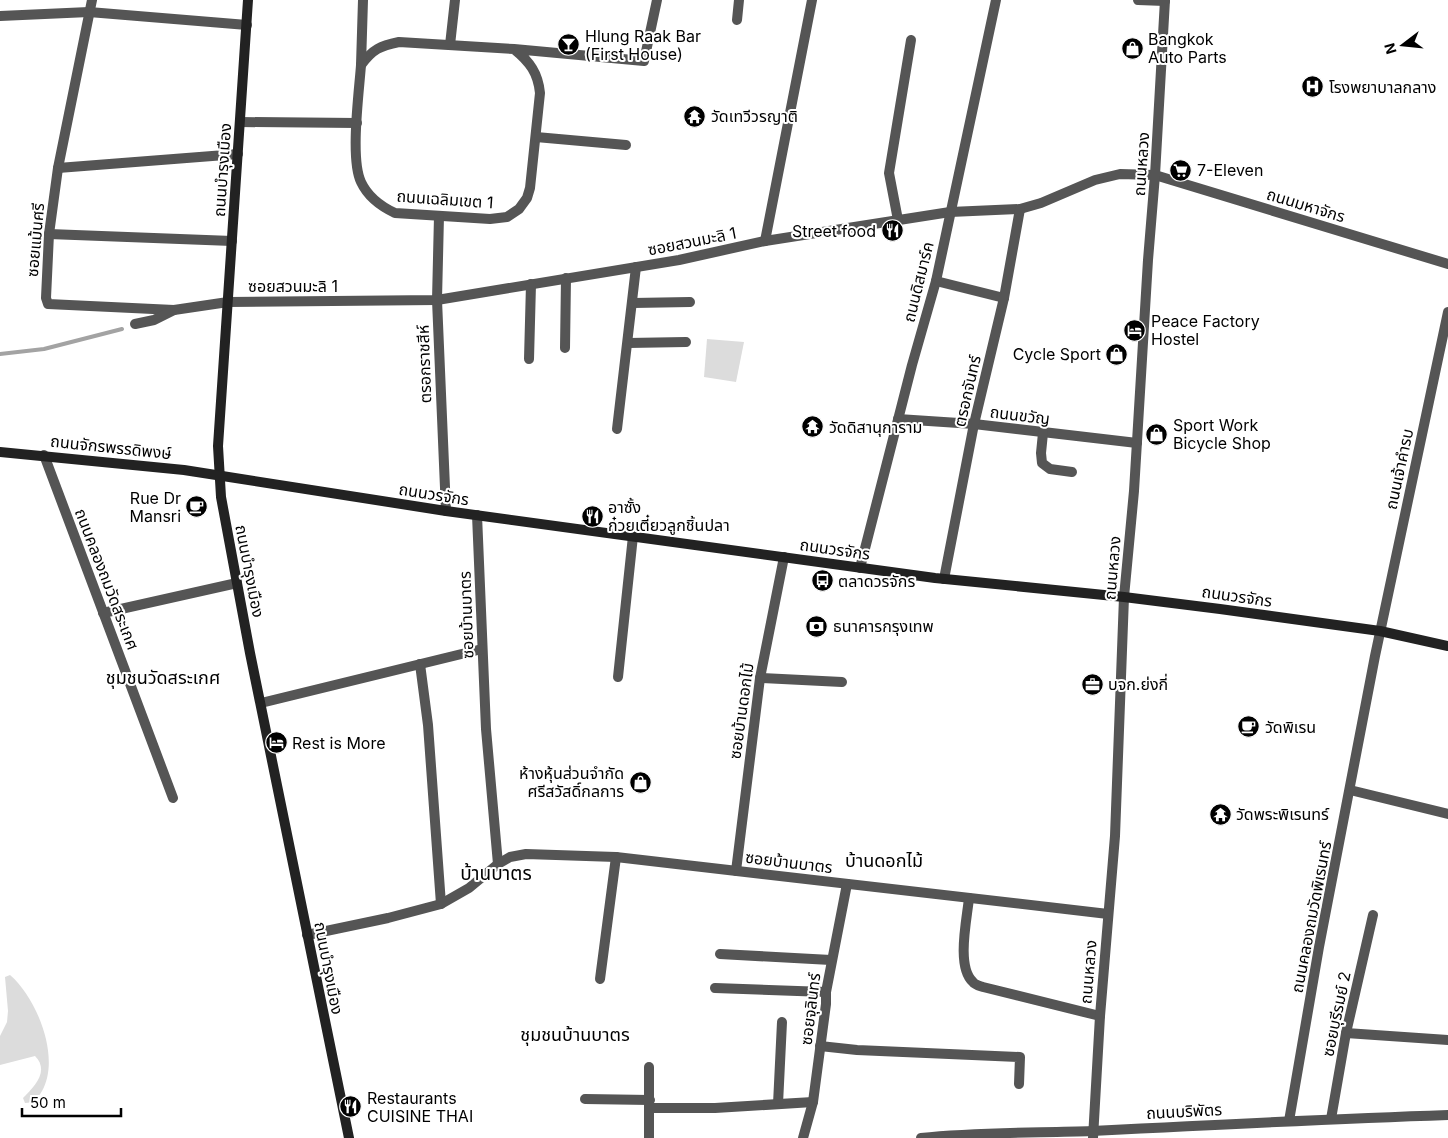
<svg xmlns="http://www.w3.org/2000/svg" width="1448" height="1138" viewBox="0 0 1448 1138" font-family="Inter,'Noto Sans Thai',sans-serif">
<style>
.green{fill:#dcdcdc}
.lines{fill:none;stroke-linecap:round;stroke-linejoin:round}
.stream{stroke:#a3a3a3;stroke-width:4}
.minor{stroke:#555;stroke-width:10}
.tertiary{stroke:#555;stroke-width:10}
.secondary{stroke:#222;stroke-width:10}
.labels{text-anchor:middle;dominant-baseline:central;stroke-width:4;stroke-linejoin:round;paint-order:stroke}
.poi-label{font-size:16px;fill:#000;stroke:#fff;text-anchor:start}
.street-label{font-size:16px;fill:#000;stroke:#fff}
.neighbourhood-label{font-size:18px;fill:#000;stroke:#fff}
.quarter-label{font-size:19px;fill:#000;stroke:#fff}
</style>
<rect width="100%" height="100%" fill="#fff"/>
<!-- green -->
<g class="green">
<path d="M707,339L744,342L736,382L704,377Z"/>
<path d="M10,975C37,998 61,1058 42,1091C38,1098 34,1103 25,1103L23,1098C34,1087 50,1071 35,1056L0,1065V1036L7,1022L8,1011L5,977Z"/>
</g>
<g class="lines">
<!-- stream -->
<path class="stream" d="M0,354L44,349L122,329"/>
<!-- minor -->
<g class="minor">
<path d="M92,0L58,168L49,234L46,298L48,304L174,310L228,302L437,300L679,260L765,241L950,212L1020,209L1041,203L1095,180L1120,174L1155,175L1448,264"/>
<path d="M1138,0L1165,1"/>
<path d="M0,16L89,12L247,25"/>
<path d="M737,20L739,0"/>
<path d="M450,45L455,0"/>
<path d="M514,49C530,62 538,73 540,93L530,188L527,198L519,209L507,217L490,219L395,213C380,206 368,197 361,182C350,159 359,93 361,65C373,49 380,46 399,42L514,49L644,61L657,0"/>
<path d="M361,65L363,0"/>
<path d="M240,122L357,123"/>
<path d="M536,137L626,145"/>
<path d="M58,168L238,154"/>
<path d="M439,216L437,300L446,511"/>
<path d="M898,220L889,173L911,40"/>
<path d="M49,234L232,241"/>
<path d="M765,241L812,0"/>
<path d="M936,281L1004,298"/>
<path d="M633,303L690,302"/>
<path d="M135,324L154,320L174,310"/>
<path d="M628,343L686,342"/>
<path d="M565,348L566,278"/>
<path d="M529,359L531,284"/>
<path d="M898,419L974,424L1137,443"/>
<path d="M617,429L636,267"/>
<path d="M1043,433L1041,453L1042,463L1050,469L1072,472"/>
<path d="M44,455L173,798"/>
<path d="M477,515L486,729L498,864"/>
<path d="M860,568L912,365L936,281L996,0"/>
<path d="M944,579L974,424L1004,298L1020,209"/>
<path d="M103,613L237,583"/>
<path d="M420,664L428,725L441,904"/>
<path d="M618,677L633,536"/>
<path d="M760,678L842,682"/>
<path d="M261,703L482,649"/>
<path d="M1350,790L1448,814"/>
<path d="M736,871L760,678L784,557"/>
<path d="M969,898C967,919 956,967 973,982C975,985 980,986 983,987L1100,1016"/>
<path d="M307,935L388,918L441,904L469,888L498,864L510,857L526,854L616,857L1108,914"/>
<path d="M720,954L831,960"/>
<path d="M600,979L616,857"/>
<path d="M715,988L826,992"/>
<path d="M1346,1033L1448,1040"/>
<path d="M820,1046L857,1050L1020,1057L1019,1084"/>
<path d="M585,1099L650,1100"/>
<path d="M778,1104L782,1022"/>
<path d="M650,1108H715L813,1102"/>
<path d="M1331,1119L1346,1033L1373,915"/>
<path d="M1289,1121L1319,947L1375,656L1448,312"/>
<path d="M649,1138V1067"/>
<path d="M803,1138L813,1102L826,1004V992L847,884"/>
<path d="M921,1138C978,1132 1035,1133 1092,1131C1210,1125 1329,1119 1448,1115"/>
</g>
<!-- tertiary -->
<path class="tertiary" d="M1093,1138L1100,1016L1115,836L1124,597L1134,491L1148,260L1155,175L1165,0"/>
<!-- secondary -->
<g class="secondary">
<path d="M248,0L218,446L221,497L250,653L349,1138"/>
<path d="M0,452L184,470L446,511L935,578L1124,597L1220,609L1380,631L1448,646"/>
</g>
</g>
<!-- icons -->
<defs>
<symbol id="bar-disc" viewBox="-11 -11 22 22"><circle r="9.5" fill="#000" stroke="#fff"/><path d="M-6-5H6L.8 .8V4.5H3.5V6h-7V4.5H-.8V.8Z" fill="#fff"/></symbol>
<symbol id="shop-disc" viewBox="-11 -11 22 22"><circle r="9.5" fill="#000" stroke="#fff"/><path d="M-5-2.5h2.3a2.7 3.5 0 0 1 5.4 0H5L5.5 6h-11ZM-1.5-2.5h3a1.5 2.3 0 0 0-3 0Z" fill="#fff"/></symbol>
<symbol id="hospital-disc" viewBox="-11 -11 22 22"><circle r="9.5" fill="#000" stroke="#fff"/><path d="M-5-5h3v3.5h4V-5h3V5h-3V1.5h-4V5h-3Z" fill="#fff"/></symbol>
<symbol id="temple-disc" viewBox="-11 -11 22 22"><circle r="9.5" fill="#000" stroke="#fff"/><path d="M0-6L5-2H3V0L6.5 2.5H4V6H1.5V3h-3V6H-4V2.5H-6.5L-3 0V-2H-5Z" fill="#fff"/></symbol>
<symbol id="supermarket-disc" viewBox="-11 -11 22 22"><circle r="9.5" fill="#000" stroke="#fff"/><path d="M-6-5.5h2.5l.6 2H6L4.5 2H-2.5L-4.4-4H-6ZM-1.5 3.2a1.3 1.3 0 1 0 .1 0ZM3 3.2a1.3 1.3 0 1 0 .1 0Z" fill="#fff"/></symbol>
<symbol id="restaurant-disc" viewBox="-11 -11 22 22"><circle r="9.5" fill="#000" stroke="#fff"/><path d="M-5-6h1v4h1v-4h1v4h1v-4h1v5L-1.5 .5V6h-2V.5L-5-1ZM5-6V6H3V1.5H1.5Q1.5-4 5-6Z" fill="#fff"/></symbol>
<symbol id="hotel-disc" viewBox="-11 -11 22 22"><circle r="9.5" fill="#000" stroke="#fff"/><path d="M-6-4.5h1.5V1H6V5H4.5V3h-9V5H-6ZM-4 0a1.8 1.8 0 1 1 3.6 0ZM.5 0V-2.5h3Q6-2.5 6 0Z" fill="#fff"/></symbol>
<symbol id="cafe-disc" viewBox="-11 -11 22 22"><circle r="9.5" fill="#000" stroke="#fff"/><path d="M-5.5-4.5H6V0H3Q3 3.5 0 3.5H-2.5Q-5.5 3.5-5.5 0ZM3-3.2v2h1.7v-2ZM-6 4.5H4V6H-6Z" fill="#fff"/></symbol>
<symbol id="bus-disc" viewBox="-11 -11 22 22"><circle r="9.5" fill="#000" stroke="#fff"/><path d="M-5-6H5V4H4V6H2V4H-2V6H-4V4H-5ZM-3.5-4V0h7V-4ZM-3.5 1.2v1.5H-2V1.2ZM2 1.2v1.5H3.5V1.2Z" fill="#fff"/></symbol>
<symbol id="bank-disc" viewBox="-11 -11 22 22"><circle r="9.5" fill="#000" stroke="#fff"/><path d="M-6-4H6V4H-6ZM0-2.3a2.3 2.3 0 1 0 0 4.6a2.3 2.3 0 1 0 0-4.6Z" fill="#fff"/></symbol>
<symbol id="office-disc" viewBox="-11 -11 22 22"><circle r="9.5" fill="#000" stroke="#fff"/><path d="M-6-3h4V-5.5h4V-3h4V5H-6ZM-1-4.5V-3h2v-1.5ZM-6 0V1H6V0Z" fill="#fff"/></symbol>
</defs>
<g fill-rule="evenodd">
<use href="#bar-disc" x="556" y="32" width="25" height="25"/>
<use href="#shop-disc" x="1120" y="36" width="25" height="25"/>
<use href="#hospital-disc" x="1300" y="74" width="25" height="25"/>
<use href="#temple-disc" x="682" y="104" width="25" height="25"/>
<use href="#supermarket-disc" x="1168" y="158" width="25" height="25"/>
<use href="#restaurant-disc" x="880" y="218" width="25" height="25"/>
<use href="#hotel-disc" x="1122" y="318" width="25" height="25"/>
<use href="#shop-disc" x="1104" y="342" width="25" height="25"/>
<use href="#temple-disc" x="800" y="414" width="25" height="25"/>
<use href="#shop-disc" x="1144" y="422" width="25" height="25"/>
<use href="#cafe-disc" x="184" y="494" width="25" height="25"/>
<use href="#restaurant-disc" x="580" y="504" width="25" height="25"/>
<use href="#bus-disc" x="810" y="568" width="25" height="25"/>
<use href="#bank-disc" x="804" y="614" width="25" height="25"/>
<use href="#office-disc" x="1080" y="672" width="25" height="25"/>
<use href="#cafe-disc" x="1236" y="714" width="25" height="25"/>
<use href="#hotel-disc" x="264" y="730" width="25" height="25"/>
<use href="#shop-disc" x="628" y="770" width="25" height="25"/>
<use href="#temple-disc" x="1208" y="802" width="25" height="25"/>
<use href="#restaurant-disc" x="338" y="1094" width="25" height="25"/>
</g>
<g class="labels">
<!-- poi labels -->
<g class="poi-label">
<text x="585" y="36">Hlung Raak Bar<tspan x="585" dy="18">(First House)</tspan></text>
<text x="1148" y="39">Bangkok<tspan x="1148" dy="18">Auto Parts</tspan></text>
<text x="1329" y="87">โรงพยาบาลกลาง</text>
<text x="711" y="116">วัดเทวีวรญาติ</text>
<text x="1197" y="170">7-Eleven</text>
<text x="876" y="231" text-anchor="end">Street food</text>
<text x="1151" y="321">Peace Factory<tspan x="1151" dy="18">Hostel</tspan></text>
<text x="1101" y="354" text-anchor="end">Cycle Sport</text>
<text x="1173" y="425">Sport Work<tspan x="1173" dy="18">Bicycle Shop</tspan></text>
<text x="829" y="427">วัดดิสานุการาม</text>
<text x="181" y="498" text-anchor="end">Rue Dr<tspan x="181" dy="18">Mansri</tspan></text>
<text x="608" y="507">อาซั้ง<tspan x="608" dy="18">ก๋วยเตี๋ยวลูกชิ้นปลา</tspan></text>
<text x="838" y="581">ตลาดวรจักร</text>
<text x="833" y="626">ธนาคารกรุงเทพ</text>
<text x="1108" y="684">บจก.ย่งกี่</text>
<text x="1265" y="727">วัดพิเรน</text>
<text x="292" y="743">Rest is More</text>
<text x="624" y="773" text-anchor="end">ห้างหุ้นส่วนจำกัด<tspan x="624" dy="18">ศรีสวัสดิ์กลการ</tspan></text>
<text x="1236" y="814">วัดพระพิเรนทร์</text>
<text x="367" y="1098">Restaurants<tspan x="367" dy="18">CUISINE THAI</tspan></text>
</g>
<!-- street labels -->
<g class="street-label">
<text transform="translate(1141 164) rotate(-86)">ถนนหลวง</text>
<text transform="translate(222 170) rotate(-86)">ถนนบำรุงเมือง</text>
<text transform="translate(445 199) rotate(4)">ถนนเฉลิมเขต 1</text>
<text transform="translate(1306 205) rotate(17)">ถนนมหาจักร</text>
<text transform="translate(35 240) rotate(-85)">ซอยแม้นศรี</text>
<text transform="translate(692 241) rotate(-11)">ซอยสวนมะลิ 1</text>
<text transform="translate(918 282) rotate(-76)">ถนนดิสมาร์ค</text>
<text x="293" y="286">ซอยสวนมะลิ 1</text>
<text transform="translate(424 364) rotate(-92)">ตรอกราชสีห์</text>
<text transform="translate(967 391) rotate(-77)">ตรอกจันทร์</text>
<text transform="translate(1020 415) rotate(7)">ถนนขวัญ</text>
<text transform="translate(111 447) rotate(6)">ถนนจักรพรรดิพงษ์</text>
<text transform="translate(1399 469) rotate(-78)">ถนนเจ้าคำรบ</text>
<text transform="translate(434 494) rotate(9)">ถนนวรจักร</text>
<text transform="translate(835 549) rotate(8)">ถนนวรจักร</text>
<text transform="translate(1112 568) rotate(-85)">ถนนหลวง</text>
<text transform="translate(250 571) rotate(79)">ถนนบำรุงเมือง</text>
<text transform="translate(107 579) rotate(69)">ถนนคลองถมวัดสระเกศ</text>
<text transform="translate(1237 596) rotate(8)">ถนนวรจักร</text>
<text transform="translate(466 615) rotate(-92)">ซอยบ้านบาตร</text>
<text transform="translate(741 711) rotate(-82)">ซอยบ้านดอกไม้</text>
<text transform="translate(789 862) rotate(7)">ซอยบ้านบาตร</text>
<text transform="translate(1311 917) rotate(-79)">ถนนคลองถมวัดพิเรนทร์</text>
<text transform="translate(329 968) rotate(79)">ถนนบำรุงเมือง</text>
<text transform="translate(1088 972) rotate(-85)">ถนนหลวง</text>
<text transform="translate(810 1009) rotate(-83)">ซอยจุลินทร์</text>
<text transform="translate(1336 1014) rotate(-78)">ซอยบุรีรมย์ 2</text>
<text transform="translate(1184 1111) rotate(-3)">ถนนบริพัตร</text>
</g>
<!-- neighbourhood labels -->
<g class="neighbourhood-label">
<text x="163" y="677">ชุมชนวัดสระเกศ</text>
<text x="884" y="860">บ้านดอกไม้</text>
<text x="575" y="1034">ชุมชนบ้านบาตร</text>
</g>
<!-- quarter labels -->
<g class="quarter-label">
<text x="496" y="873">บ้านบาตร</text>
</g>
</g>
<!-- north arrow -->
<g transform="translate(1403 45) rotate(254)" stroke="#ffffff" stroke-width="4" paint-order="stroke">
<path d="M0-4L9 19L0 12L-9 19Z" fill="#000000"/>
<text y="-8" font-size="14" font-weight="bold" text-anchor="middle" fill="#000000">N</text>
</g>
<!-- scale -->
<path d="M22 1108v8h99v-8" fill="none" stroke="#000000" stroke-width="2.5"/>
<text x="30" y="1108" font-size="15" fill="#000000" stroke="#ffffff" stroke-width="4" paint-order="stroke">50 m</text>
</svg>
